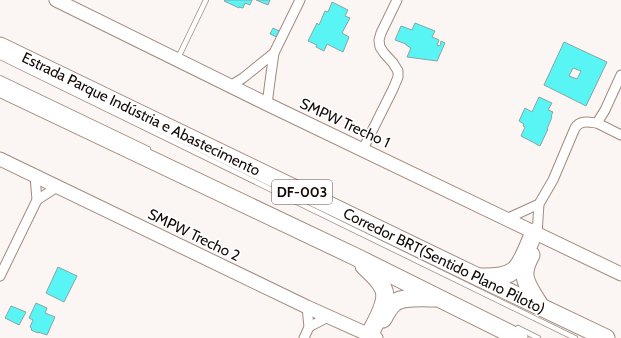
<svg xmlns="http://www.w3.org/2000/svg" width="621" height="338" viewBox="0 0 621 338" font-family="Cabin,sans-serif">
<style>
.building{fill:#59f5f4;stroke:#88a6a5;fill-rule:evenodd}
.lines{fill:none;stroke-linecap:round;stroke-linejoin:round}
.lane-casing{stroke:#a28a7f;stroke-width:6}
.street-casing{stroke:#a28a7f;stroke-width:11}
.secondary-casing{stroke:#a28a7f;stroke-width:15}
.highway-casing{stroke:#a28a7f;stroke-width:19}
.lane{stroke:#fff;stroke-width:4.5}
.street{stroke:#fff;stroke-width:9}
.secondary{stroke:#fff;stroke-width:13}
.highway{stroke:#fff;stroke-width:17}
.labels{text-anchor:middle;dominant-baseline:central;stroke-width:3.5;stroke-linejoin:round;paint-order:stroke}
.shield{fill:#fff;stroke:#5a5451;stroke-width:1}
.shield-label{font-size:14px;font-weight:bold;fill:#130a07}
.street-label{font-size:15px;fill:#130a07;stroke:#fff}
</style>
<rect width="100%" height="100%" fill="#fbf6f3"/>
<!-- building -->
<g class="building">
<path d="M225,0H252L250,5L245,3L243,8L239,7V8L224,1Z"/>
<path d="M256,0H270L268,5Z"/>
<path d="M332,2L348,10L345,16L350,18L342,33L349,37L343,52L327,44L324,51L316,47L317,45L308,41L317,23L319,25L325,11L328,12Z"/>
<path d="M415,23L435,31L432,37L439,40L437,45L440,46L441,41L445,43L437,61L407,57L411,48L406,45V44L395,40L401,26L412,30Z"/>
<path d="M273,28L279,31L277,37L270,34Z"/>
<path d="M564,42L607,62L586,106L544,85ZM573,68L581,71L577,79L569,76Z"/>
<path d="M539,97L552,103L548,110L553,112L551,116L552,117L547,129H548L540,146L521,136L525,127L523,126L524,124L519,121L525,108L532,112Z"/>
<path d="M58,267L77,276L64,302L46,293Z"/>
<path d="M36,303L47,308L45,313L55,317L47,335L38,332V333L31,330L32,329L30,327L33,320L29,318Z"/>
<path d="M11,306L26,312L19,325L5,318Z"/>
</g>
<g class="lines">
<defs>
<g id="lane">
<path d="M0,57L575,338"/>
<path d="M178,58L206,0"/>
<path d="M0,78L148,149"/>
<path d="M518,328L538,338"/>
</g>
<g id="street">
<path d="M230,86L243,78L274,53"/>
<path d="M267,104L271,74L274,53L300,0"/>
<path d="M597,123L621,135"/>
<path d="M363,149L393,89L398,77V71L393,63L384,53L380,47L379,40L381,33L397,0"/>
<path d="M37,200L57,187"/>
<path d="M506,219L539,204"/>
<path d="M537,234L539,204L553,180L575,128C580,120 588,122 597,123L605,110L621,75"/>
<path d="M0,276L37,200L35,176"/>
<path d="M309,327L328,317"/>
<path d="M304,338L309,327L307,307"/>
</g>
<g id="secondary">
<path d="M56,0L267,104L621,274"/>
<path d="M0,159L307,307L376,338"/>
</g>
<g id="highway">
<path d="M0,46L478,277L606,338"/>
<path d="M0,88L356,257L519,338"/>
<path d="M531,255C528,261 525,266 525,273C524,283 536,299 541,307"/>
<path d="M364,266C371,273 379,279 383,288C390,301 375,323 369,335"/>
<path d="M479,277C490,277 504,278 513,271C521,266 530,242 534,232"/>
<path d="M383,319C386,313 389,307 394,303C403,296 424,298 435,298"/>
</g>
</defs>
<!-- lane casing -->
<use href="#lane" class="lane-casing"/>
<!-- street casing -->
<use href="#street" class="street-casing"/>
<!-- secondary casing -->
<use href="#secondary" class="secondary-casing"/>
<!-- highway casing -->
<use href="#highway" class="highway-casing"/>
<!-- lane -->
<use href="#lane" class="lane"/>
<!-- street -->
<use href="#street" class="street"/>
<!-- secondary -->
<use href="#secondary" class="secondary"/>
<!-- highway -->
<use href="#highway" class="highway"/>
</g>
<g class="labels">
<!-- shield labels -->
<rect class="shield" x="272" y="180" width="60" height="24" rx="3"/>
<g class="shield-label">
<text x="302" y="192">DF-003</text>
</g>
<!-- street labels -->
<g class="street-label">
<text transform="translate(141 114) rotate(26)">Estrada Parque Indústria e Abastecimento</text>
<text transform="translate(345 123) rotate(25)">SMPW Trecho 1</text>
<text transform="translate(194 235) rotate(26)">SMPW Trecho 2</text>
<text transform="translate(444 261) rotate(26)">Corredor BRT(Sentido Plano Piloto)</text>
</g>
</g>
</svg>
